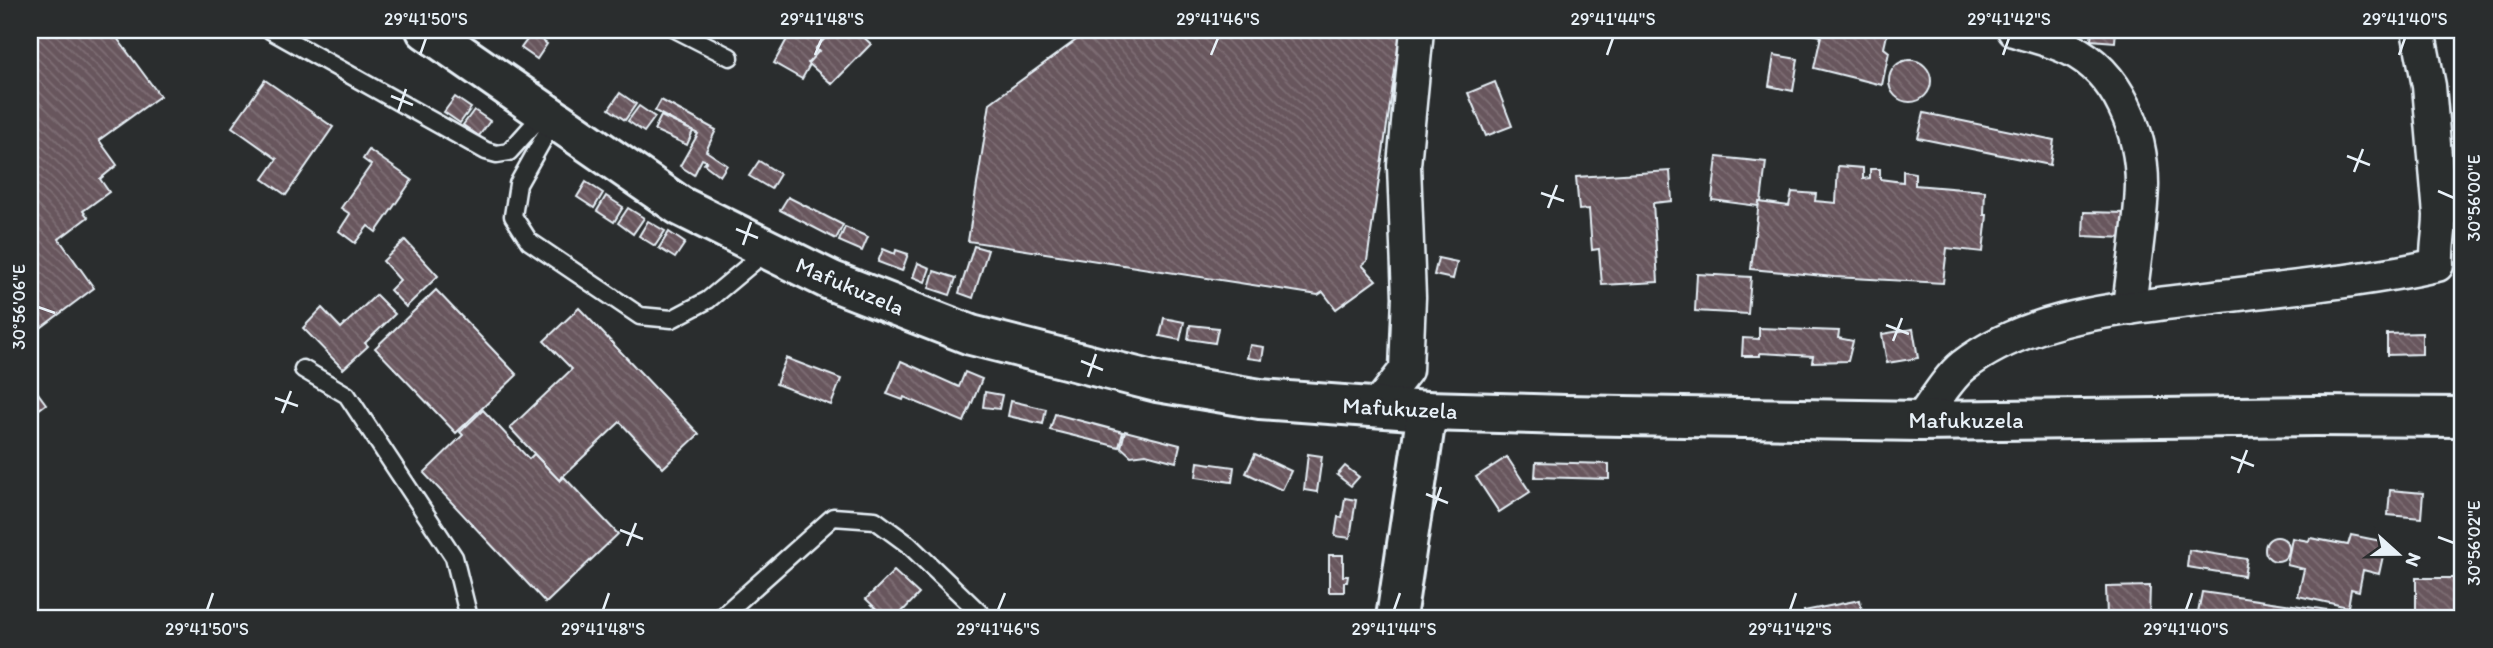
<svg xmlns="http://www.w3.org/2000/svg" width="2493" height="648" viewBox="0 0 2493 648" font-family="Itim,sans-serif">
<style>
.building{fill:url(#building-back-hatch);stroke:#e8f1f8;stroke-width:2}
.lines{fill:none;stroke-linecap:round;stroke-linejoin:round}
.lane-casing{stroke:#e8f1f8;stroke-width:21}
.street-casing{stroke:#e8f1f8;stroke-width:37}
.secondary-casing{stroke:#e8f1f8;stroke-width:44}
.lane{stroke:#2a2d2e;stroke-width:16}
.street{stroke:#2a2d2e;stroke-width:32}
.secondary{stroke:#2a2d2e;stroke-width:38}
.ticks{fill:none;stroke:#e8f1f8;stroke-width:2.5}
.labels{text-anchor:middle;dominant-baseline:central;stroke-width:5;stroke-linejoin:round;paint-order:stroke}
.street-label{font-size:23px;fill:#e8f1f8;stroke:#2a2d2e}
.neatline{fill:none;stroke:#e8f1f8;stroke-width:2.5}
.ticks-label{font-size:18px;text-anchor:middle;fill:#e8f1f8}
</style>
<defs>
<pattern id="building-back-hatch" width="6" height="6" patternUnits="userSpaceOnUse" patternTransform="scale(1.75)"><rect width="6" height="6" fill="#68565d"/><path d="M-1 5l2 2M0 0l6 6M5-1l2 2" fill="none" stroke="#7e6f75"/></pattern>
</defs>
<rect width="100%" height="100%" fill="#2a2d2e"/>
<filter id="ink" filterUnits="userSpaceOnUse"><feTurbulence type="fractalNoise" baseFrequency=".0143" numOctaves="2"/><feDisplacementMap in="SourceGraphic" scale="14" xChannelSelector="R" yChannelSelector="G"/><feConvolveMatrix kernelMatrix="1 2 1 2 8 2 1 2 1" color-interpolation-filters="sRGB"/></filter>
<g filter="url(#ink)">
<!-- building -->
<g class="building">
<path d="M32,30H111L160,96L99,140L117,165L100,179L109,192L83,211L88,217L59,239L94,288L30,336V32Z"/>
<path d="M792,30H829L802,79L774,63Z"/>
<path d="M833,30H856L871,44L832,84L808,63L819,51L815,49Z"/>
<path d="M1090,30H1401L1367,261L1362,265L1376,280L1336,309L1323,292L1318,295L968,241L990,103Z"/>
<path d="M1813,30H1888L1884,48L1889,52L1882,85L1814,68L1821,36L1812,34Z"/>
<path d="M2092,30H2116L2115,42L2091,40Z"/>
<path d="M532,33L547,44L537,59L521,48Z"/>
<path d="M1774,55L1798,59L1793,91L1769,86Z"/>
<circle cx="1910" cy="81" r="21"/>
<path d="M265,80L333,127L286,195L263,179L277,159L232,127Z"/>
<path d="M1495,82L1512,126L1486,136L1468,93Z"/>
<path d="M620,93L636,104L625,120L609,109Z"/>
<path d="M455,97L471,108L460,123L444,112Z"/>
<path d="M661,100L716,130L706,151L727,165L720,176L704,164L707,161L702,159L694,175L680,166L698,134L655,111Z"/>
<path d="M639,106L655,117L644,132L628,121Z"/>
<path d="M474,110L490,121L479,136L463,125Z"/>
<path d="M1924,113L2054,140L2050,165L1918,138Z"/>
<path d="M661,116L693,131L687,145L654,130Z"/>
<path d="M369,150L412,180L376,232L368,226L355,243L339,231L350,214L341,208L371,165L363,159Z"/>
<path d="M1717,157L1766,162L1761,202L1758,206L1712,200Z"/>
<path d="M759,161L780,174L771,189L749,176Z"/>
<path d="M1838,166L1863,168V179L1870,178V169H1880V179L1903,182V171L1915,173V185L1985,191L1984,215H1987L1983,252L1947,248L1943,283L1834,277L1751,269L1759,202L1789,206L1792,192L1816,194L1815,201L1836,203Z"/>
<path d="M1670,171L1672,201L1653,203L1658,282L1602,285L1599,249L1592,250L1589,209L1579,210L1576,177Z"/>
<path d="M586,182L603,193L594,208L577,197Z"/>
<path d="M606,196L623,207L614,222L597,211Z"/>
<path d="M788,197L843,225L836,239L780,210Z"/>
<path d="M628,208L644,218L633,234L618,223Z"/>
<path d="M2084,212L2127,213L2126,238L2083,236Z"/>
<path d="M648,221L665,231L655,246L639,236Z"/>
<path d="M845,227L868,237L862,251L839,241Z"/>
<path d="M669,232L685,243L675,258L659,248Z"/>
<path d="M405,240L438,276L406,307L390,290L400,280L383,261Z"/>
<path d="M974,246L988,250L973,298L959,293Z"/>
<path d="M883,249L895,254L896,250L908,254L902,271L878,262Z"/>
<path d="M1438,258L1457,262L1453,279L1434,275Z"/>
<path d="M918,263L930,268L925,282L913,277Z"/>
<path d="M934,271L956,278L950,295L929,288Z"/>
<path d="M1697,274L1751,277L1748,314L1695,311Z"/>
<path d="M436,290L517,375L456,433L375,348Z"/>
<path d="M376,295L395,314L365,343L368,346L343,369L303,328L322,308L341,328Z"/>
<path d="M579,308L699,434L663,468L620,422L559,480L510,428L572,369L544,341Z"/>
<path d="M1164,318L1184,322L1180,340L1160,336Z"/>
<path d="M1190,325L1218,328L1215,343L1188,339Z"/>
<path d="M1759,328L1839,331L1838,338L1853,341L1848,361L1812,362L1813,356L1760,353V356H1742L1743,338L1759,339Z"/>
<path d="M1913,329L1918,358L1887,363L1882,334Z"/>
<path d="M2422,333V354L2387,355V334Z"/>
<path d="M1250,345L1264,347L1262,360L1247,358Z"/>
<path d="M786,358L841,379L831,405L776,384Z"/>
<path d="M901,361L959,387L965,372L982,379L964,422L904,397L903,400L887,394Z"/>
<path d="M30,382L46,404L30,416Z"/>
<path d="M985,392L1002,395L999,409L983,407Z"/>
<path d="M1011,401L1046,409L1043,424L1008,416Z"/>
<path d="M483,410L529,459L534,454L560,481L564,477L618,534L546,603L424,473L463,435L460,432Z"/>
<path d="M1055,414L1123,432L1119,447L1050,430Z"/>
<path d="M1125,431L1180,445L1176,462L1146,454L1131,456L1121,447Z"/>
<path d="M1255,454L1291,471L1282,490L1246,473Z"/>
<path d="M1308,454L1322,456L1317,492L1304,490Z"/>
<path d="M1507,457L1530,492L1499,512L1476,477Z"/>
<path d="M1198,462L1234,467L1232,482L1196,477Z"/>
<path d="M1536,462L1609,464V479L1535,477Z"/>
<path d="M1345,466L1359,477L1351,486L1337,475Z"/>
<path d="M2390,490L2423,493L2421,518L2388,515Z"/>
<path d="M1345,498L1356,500L1350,538L1335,536L1338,517L1342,518Z"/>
<path d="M2351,535L2386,542L2379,574L2363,570L2359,591L2351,589L2348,607L2298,596L2304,569L2287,565L2292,538L2309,541L2310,538L2348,545Z"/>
<circle cx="2277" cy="549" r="12"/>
<path d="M2189,550L2247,559L2244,576L2187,567Z"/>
<path d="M1329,555H1343V576H1348L1347,582H1344V592H1329Z"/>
<path d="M894,571L919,594L896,618H886L866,599Z"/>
<rect x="2416" y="578" width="47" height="40"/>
<path d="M2150,586L2149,618H2107L2106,587Z"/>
<path d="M2202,592L2328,610L2327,618H2197Z"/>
<path d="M1860,600L1863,618H1806L1804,611Z"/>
</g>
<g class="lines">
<defs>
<g id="lane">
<path d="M270,30L486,151L497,154L509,152L544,113"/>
<path d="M677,30L730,57"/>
<path d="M554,120L518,184L513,216L529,241L640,316L672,319L708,300L768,250"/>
<path d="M303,369L347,395L454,557L469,618"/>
<path d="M720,618L833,517L875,520L909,545L985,618"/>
</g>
<g id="street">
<path d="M2014,30C2032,36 2053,40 2070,49C2119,73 2142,133 2142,185C2141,225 2133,268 2129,308"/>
<path d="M1376,408L1406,370L1409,297L1404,165L1417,30"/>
<path d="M1920,421C1932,405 1948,378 1963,366C2027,317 2112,310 2190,300C2272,289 2356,283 2437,265C2436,247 2440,232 2440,215L2429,86L2418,30"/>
</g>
<g id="secondary">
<path d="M426,30L680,206L832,281L971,335L1157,382L1260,399L1427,411L1565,415L1920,421L2315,416L2463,417"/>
<path d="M1396,618L1427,411"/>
</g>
</defs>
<!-- lane casing -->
<use href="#lane" class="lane-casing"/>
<!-- street casing -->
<use href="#street" class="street-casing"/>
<!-- secondary casing -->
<use href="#secondary" class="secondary-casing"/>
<!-- lane -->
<use href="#lane" class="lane"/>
<!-- street -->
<use href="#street" class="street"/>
<!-- secondary -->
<use href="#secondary" class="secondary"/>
</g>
</g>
<!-- ticks -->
<path class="ticks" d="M420,55L426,38M815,55L822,38M1211,55L1218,38M1607,55L1613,38M2003,55L2009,38M2399,55L2405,38M391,96L413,105M398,112L406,89M2347,156L2370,165M2354,172L2363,149M2438,191L2454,198M1541,193L1564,201M1548,208L1557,185M736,229L758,238M743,245L751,222M38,307L55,313M1886,325L1909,334M1893,341L1902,318M1081,361L1103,370M1088,377L1096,354M275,398L298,406M282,413L291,391M2231,457L2254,466M2238,473L2247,450M1426,494L1448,503M1433,510L1441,487M620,530L643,539M2438,537L2454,543M627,546L636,523M207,610L213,593M603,610L609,593M998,610L1005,593M1394,610L1400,593M1790,610L1796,593M2186,610L2192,593"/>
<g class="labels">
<!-- street labels -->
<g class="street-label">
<text transform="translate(850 286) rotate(23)">Mafukuzela</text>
<text transform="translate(1400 408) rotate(3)">Mafukuzela</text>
<text x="1966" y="420">Mafukuzela</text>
</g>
</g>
<!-- margin -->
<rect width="2493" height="648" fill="none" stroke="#2a2d2e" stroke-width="77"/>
<!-- north arrow -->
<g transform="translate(2398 554) rotate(111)" stroke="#2a2d2e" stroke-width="5" paint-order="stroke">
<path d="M0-5L12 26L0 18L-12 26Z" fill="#e8f1f8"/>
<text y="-10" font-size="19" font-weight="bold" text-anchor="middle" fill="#e8f1f8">N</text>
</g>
<rect x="38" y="38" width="2416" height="572" class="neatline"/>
<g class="ticks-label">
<text x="426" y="25">29°41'50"S</text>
<text x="822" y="25">29°41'48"S</text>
<text x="1218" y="25">29°41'46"S</text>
<text x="1613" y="25">29°41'44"S</text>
<text x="2009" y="25">29°41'42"S</text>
<text x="2405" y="25">29°41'40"S</text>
<text transform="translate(2474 198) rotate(-90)" y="6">30°56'00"E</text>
<text transform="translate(19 307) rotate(-90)" y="6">30°56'06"E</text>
<text transform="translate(2474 543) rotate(-90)" y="6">30°56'02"E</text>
<text x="207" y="635">29°41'50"S</text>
<text x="603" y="635">29°41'48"S</text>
<text x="998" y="635">29°41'46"S</text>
<text x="1394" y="635">29°41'44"S</text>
<text x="1790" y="635">29°41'42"S</text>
<text x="2186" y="635">29°41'40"S</text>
</g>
</svg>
